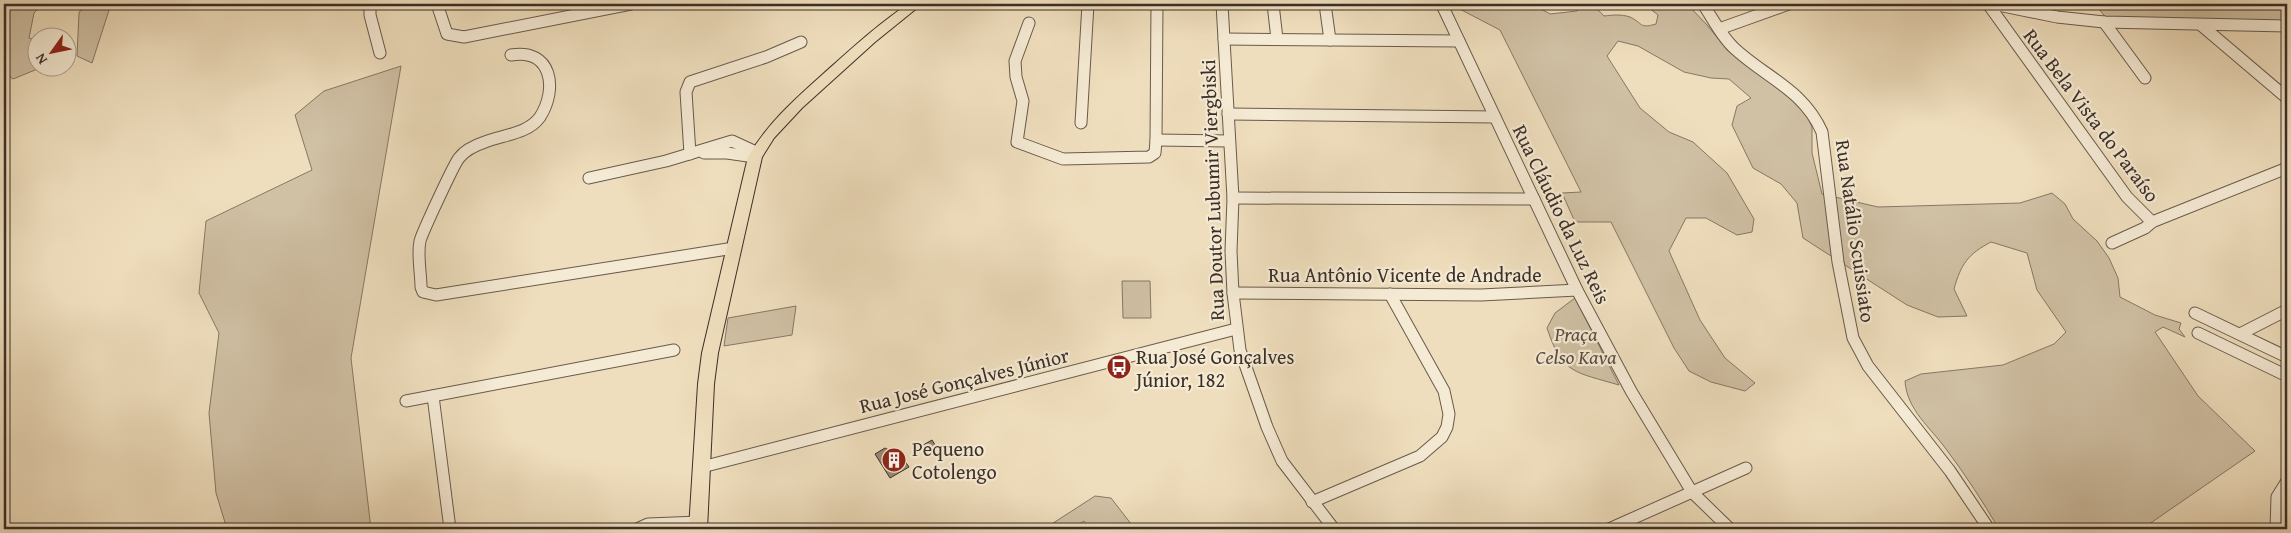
<svg xmlns="http://www.w3.org/2000/svg" width="2291" height="533" viewBox="0 0 2291 533" font-family="'Gentium Book Plus',serif">
<style>
.green{fill:#d0c0a4;stroke:#857866}
.building{fill:#988a75;stroke:#3a2f28}
.lines{fill:none;stroke-linecap:round;stroke-linejoin:round}
.minor-casing{stroke:#675b4d;stroke-width:13}
.major-casing{stroke:#3a2f28;stroke-width:2}
.minor{stroke:#f5ead4;stroke-width:11}
.major{fill:#efdebd;fill-rule:evenodd}
.labels{text-anchor:middle;dominant-baseline:central;stroke-width:4.5;stroke-linejoin:round;paint-order:stroke}
.street-label{font-size:20px;fill:#3a2f28;stroke:#f5ead4}
.park-label{font-size:20px;font-style:italic;fill:#584c41;stroke:#f5ead4}
.poi-label{font-size:20px;fill:#3a2f28;stroke:#f5ead4;text-anchor:start}
</style>
<rect width="100%" height="100%" fill="#efdebd"/>
<filter id="stains"><feTurbulence type="fractalNoise" baseFrequency=".004" numOctaves="4"/><feColorMatrix values="0 0 0 0 .2 0 0 0 0 .09 0 0 0 0 .02 0 0 0 .5 -.17"/></filter>
<radialGradient id="worn" r=".72"><stop offset=".6" stop-color="#630" stop-opacity="0"/><stop offset="1" stop-color="#630" stop-opacity=".3"/></radialGradient>
<!-- green -->
<g class="green">
<path d="M4,4H43L34,13L29,38L37,40L38,68H40L13,79L4,72Z"/>
<path d="M84,4H111L92,63L77,56L79,13Z"/>
<path d="M1450,4H1532L1550,14L1577,11L1579,4C1591,4 1597,8 1604,16C1613,15 1621,14 1630,17C1643,23 1639,29 1656,24L1658,15L1644,4H1663L1666,6L1671,4H1687L1708,26L1727,50L1794,101L1806,114L1812,127V153L1822,194L1878,207L2020,203L2052,193L2065,204L2073,219L2097,241L2109,258L2118,278L2120,297L2155,315L2181,323L2179,329L2185,337L2163,327L2155,332L2198,396L2255,451L2142,529H1999C1983,502 1965,474 1946,449C1930,427 1907,410 1905,381L1921,374L2003,365L2054,344L2066,332L2037,290L2027,253L1991,242C1968,254 1961,264 1954,289L1967,316L1938,317L1907,305L1803,238L1797,203L1781,184L1753,168L1732,125L1737,106L1751,98L1729,79L1711,78L1684,72L1638,46L1618,41L1607,56L1640,108L1669,132L1693,142L1727,173L1754,219L1752,232L1737,235L1706,218H1686L1669,251L1700,320L1725,358L1755,383L1745,391L1711,382L1689,371L1674,348L1611,222H1575L1562,193L1581,192L1500,30Z"/>
<path d="M2095,4H2287V21L2107,19Z"/>
<path d="M401,66L351,358L371,529H227L216,493L209,413L219,333L199,293L206,221L312,170L295,115L324,91Z"/>
<path d="M1122,281H1150L1151,318H1123Z"/>
<path d="M1575,298L1619,385C1575,372 1562,374 1547,328L1555,313Z"/>
<path d="M796,306L792,335L724,346L728,318Z"/>
<path d="M1095,496L1111,498L1135,529H1090L1084,521L1071,529H1044Z"/>
</g>
<!-- building -->
<g class="building">
<path d="M932,440L937,448L929,452L918,448Z"/>
<path d="M885,448L902,457L909,467L890,478L875,454Z"/>
</g>
<g class="lines">
<defs>
<g id="minor">
<path d="M370,4V15L380,53"/>
<path d="M437,4L447,34L464,37L631,4"/>
<path d="M1222,4L1233,198L1231,251L1233,293L1240,350L1267,427L1282,461L1334,529"/>
<path d="M1273,4L1277,39"/>
<path d="M1325,4L1330,40"/>
<path d="M1703,4C1713,19 1721,36 1734,48C1766,78 1803,89 1822,132L1838,262L1853,338L1868,366L1950,471L1989,529"/>
<path d="M1988,4L2127,197L2152,222"/>
<path d="M1993,4L2057,17L2104,22L2287,26"/>
<path d="M1442,5L1577,290L1631,391L1692,492L1730,529"/>
<path d="M2104,22L2145,78"/>
<path d="M1029,23L1015,61L1016,77L1023,101L1017,142L1063,159L1149,157L1155,153L1156,140L1157,4"/>
<path d="M2201,25L2287,98"/>
<path d="M1719,29L1789,4"/>
<path d="M1224,39L1459,41"/>
<path d="M511,55C552,48 558,89 540,117C528,134 502,135 485,142C476,145 465,150 459,158C454,164 422,233 420,241C417,255 421,273 421,287L423,292L436,295L734,248"/>
<path d="M1228,114L1495,117"/>
<path d="M1081,123L1088,4"/>
<path d="M1156,140L1229,141"/>
<path d="M704,153H727L755,157"/>
<path d="M690,154L686,92L690,82L766,57L801,42"/>
<path d="M589,178L666,161L732,141L758,153"/>
<path d="M1233,198L1534,199"/>
<path d="M2112,243L2145,228L2152,222L2287,168"/>
<path d="M1233,293L1481,295L1577,290"/>
<path d="M2195,313L2287,357"/>
<path d="M2198,333L2287,376"/>
<path d="M2240,334L2287,310"/>
<path d="M433,396L450,529"/>
<path d="M406,401L674,350"/>
<path d="M702,467L1236,329"/>
<path d="M1312,502L1420,456L1442,437L1447,427L1449,414L1444,391L1390,294"/>
<path d="M637,529L648,524L699,522"/>
<path d="M1609,529L1746,468"/>
<path d="M2276,529L2277,497L2287,481"/>
</g>
<path id="major" d="M908,4H922L875,42L802,108L774,138L762,157L718,353L714,384L707,529H689L698,384L702,353L748,157C767,124 794,100 822,75C850,50 877,25 908,4Z"/>
</defs>
<!-- minor casing -->
<use href="#minor" class="minor-casing"/>
<!-- major casing -->
<use href="#major" class="major-casing"/>
<!-- minor -->
<use href="#minor" class="minor"/>
<!-- major -->
<use href="#major" class="major"/>
</g>
<!-- icons -->
<defs>
<symbol id="bus-disc" viewBox="-11 -11 22 22"><circle r="9.5" fill="#8f2418" stroke="#f5ead4"/><path d="M-5-6H5V4H4V6H2V4H-2V6H-4V4H-5ZM-3.5-4V0h7V-4ZM-3.5 1.2v1.5H-2V1.2ZM2 1.2v1.5H3.5V1.2Z" fill="#fff"/></symbol>
<symbol id="building-disc" viewBox="-11 -11 22 22"><circle r="9.5" fill="#8f2418" stroke="#f5ead4"/><path d="M-4-6H4V6H1V3H-1V6H-4ZM-2.5-4.3h1.7v1.8h-1.7ZM.8-4.3h1.7v1.8H.8ZM-2.5-1h1.7V.8h-1.7ZM.8-1h1.7V.8H.8Z" fill="#fff"/></symbol>
</defs>
<g fill-rule="evenodd">
<use href="#bus-disc" x="1105" y="353" width="28" height="28"/>
<use href="#building-disc" x="880" y="446" width="28" height="28"/>
</g>
<g class="labels">
<!-- street labels -->
<g class="street-label">
<text transform="translate(2092 115) rotate(53)">Rua Bela Vista do Paraíso</text>
<text transform="translate(1212 190) rotate(-92)">Rua Doutor Lubumir Viergbiski</text>
<text transform="translate(1562 214) rotate(64)">Rua Cláudio da Luz Reis</text>
<text transform="translate(1856 231) rotate(82)">Rua Natálio Scuissiato</text>
<text x="1405" y="274">Rua Antônio Vicente de Andrade</text>
<text transform="translate(964 380) rotate(-14)">Rua José Gonçalves Júnior</text>
</g>
<!-- park labels -->
<g class="park-label">
<text x="1576" y="333">Praça<tspan x="1576" dy="23">Celso Kava</tspan></text>
</g>
<!-- poi labels -->
<g class="poi-label">
<text x="1136" y="356">Rua José Gonçalves<tspan x="1136" dy="23">Júnior, 182</tspan></text>
<text x="912" y="448">Pequeno<tspan x="912" dy="23">Cotolengo</tspan></text>
</g>
</g>
<!-- margin -->
<rect width="2291" height="533" fill="none" stroke="#efdebd" stroke-width="20"/>
<rect x="5" y="5" width="2281" height="523" fill="none" stroke="#3a2f28" stroke-width="2.5"/>
<rect x="10" y="10" width="2271" height="513" fill="none" stroke="#3a2f28"/>
<!-- north arrow -->
<g transform="translate(52 52) rotate(237)"><circle r="24" fill="#f5ead4" stroke="#aa9f8f"/>
<path d="M0-4L9 19L0 12L-9 19Z" fill="#8f2418"/>
<text y="-8" font-size="14" font-weight="bold" text-anchor="middle" fill="#3a2f28">N</text>
</g>
<rect width="100%" height="100%" filter="url(#stains)"/>
<rect width="100%" height="100%" fill="url(#worn)"/>
</svg>
